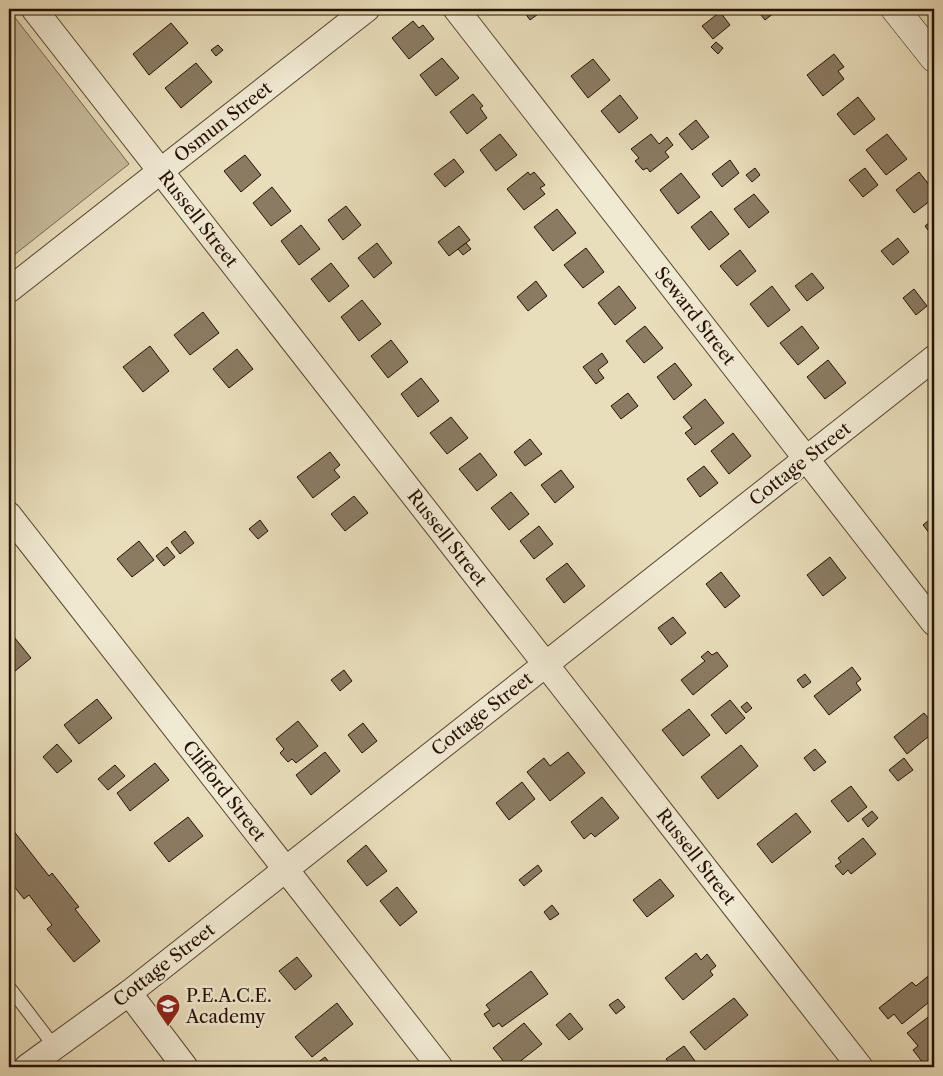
<svg xmlns="http://www.w3.org/2000/svg" width="943" height="1076" viewBox="0 0 943 1076" font-family="'Libre Caslon Text',serif">
<style>
.green{fill:#c8bb9c;stroke:#766650}
.building{fill:#8b7b63;stroke:#251003}
.lines{fill:none;stroke-linecap:round;stroke-linejoin:round}
.lane-casing{stroke:#564431;stroke-width:14}
.street-casing{stroke:#564431;stroke-width:27}
.secondary-casing{stroke:#251003;stroke-width:29}
.lane{stroke:#f1ead3;stroke-width:12}
.street{stroke:#f1ead3;stroke-width:25}
.secondary{stroke:#f1ead3;stroke-width:28}
.labels{text-anchor:middle;dominant-baseline:central;stroke-width:5;stroke-linejoin:round;paint-order:stroke}
.street-label{font-size:18px;fill:#251003;stroke:#f1ead3}
.poi-label{font-size:18px;fill:#251003;stroke:#f1ead3;text-anchor:start}
</style>
<rect width="100%" height="100%" fill="#e9debb"/>
<filter id="stains"><feTurbulence type="fractalNoise" baseFrequency=".004" numOctaves="4"/><feColorMatrix values="0 0 0 0 .2 0 0 0 0 .09 0 0 0 0 .02 0 0 0 .5 -.17"/></filter>
<radialGradient id="worn" r=".72"><stop offset=".6" stop-color="#630" stop-opacity="0"/><stop offset="1" stop-color="#630" stop-opacity=".3"/></radialGradient>
<!-- green -->
<path class="green" d="M9,10L129,164L9,259Z"/>
<!-- building -->
<g class="building">
<path d="M522,9H545L530,20Z"/>
<path d="M756,9H779L765,20Z"/>
<path d="M720,12L730,25L713,39L702,26Z"/>
<path d="M413,21L419,28L423,25L434,39L409,59L392,38Z"/>
<path d="M171,23L188,43L149,75L133,54Z"/>
<path d="M716,42L723,48L718,54L711,47Z"/>
<path d="M218,45L223,50L216,56L211,50Z"/>
<path d="M834,54L844,67L838,71L844,79L823,96L807,75Z"/>
<path d="M442,58L459,78L436,96L420,75Z"/>
<path d="M593,59L610,80L588,98L571,76Z"/>
<path d="M196,63L212,82L181,108L165,88Z"/>
<path d="M473,94L483,106L480,108L487,118L467,134L450,112Z"/>
<path d="M620,95L638,118L619,133L601,111Z"/>
<path d="M858,97L875,119L854,135L837,114Z"/>
<path d="M696,120L709,137L692,150L679,134Z"/>
<path d="M500,134L517,155L496,171L480,150Z"/>
<path d="M651,134L659,144L667,137L673,145L665,152L669,157L650,172L647,168L643,170L635,161L639,158L631,149Z"/>
<path d="M887,134L907,159L886,175L866,150Z"/>
<path d="M245,155L261,175L241,192L224,171Z"/>
<path d="M454,159L464,172L445,187L434,174Z"/>
<path d="M730,160L739,173L722,187L712,174Z"/>
<path d="M755,168L760,175L752,182L746,175Z"/>
<path d="M865,168L878,185L863,197L849,180Z"/>
<path d="M528,172L530,175L534,172L545,185L540,188L545,194L524,210L507,189Z"/>
<path d="M919,172L934,191V198L914,213L896,190Z"/>
<path d="M681,173L700,197L678,214L660,190Z"/>
<path d="M272,187L291,211L271,226L253,203Z"/>
<path d="M754,194L769,212L749,228L734,209Z"/>
<path d="M346,206L361,225L343,240L328,220Z"/>
<path d="M557,209L576,233L553,251L534,227Z"/>
<path d="M711,211L729,234L709,250L691,227Z"/>
<path d="M934,219V238L925,226Z"/>
<path d="M301,225L320,249L299,265L281,241Z"/>
<path d="M459,226L470,240L449,256L438,242Z"/>
<path d="M898,238L909,252L893,265L881,251Z"/>
<path d="M377,243L392,263L374,278L358,258Z"/>
<path d="M466,243L471,249L463,255L458,249Z"/>
<path d="M586,248L604,272L583,288L564,265Z"/>
<path d="M740,250L756,271L737,286L720,266Z"/>
<path d="M331,263L349,286L329,302L311,279Z"/>
<path d="M812,273L824,288L807,301L795,286Z"/>
<path d="M536,281L547,296L528,311L517,297Z"/>
<path d="M619,286L636,308L615,325L598,303Z"/>
<path d="M772,286L790,310L768,327L750,304Z"/>
<path d="M914,289L927,306L916,315L903,298Z"/>
<path d="M362,300L381,324L359,341L341,317Z"/>
<path d="M203,312L219,333L190,355L174,335Z"/>
<path d="M645,326L663,348L644,363L626,341Z"/>
<path d="M802,326L819,348L798,365L780,343Z"/>
<path d="M391,340L408,362L388,378L371,356Z"/>
<path d="M150,346L169,371L143,392L123,367Z"/>
<path d="M237,349L253,369L229,388L213,369Z"/>
<path d="M602,353L608,362L598,370L604,378L596,384L583,367Z"/>
<path d="M828,360L846,383L825,399L807,377Z"/>
<path d="M675,363L692,385L674,400L657,377Z"/>
<path d="M421,378L439,401L418,417L401,394Z"/>
<path d="M628,393L638,406L621,419L611,406Z"/>
<path d="M705,399L724,423L695,445L685,433L692,428L683,417Z"/>
<path d="M451,417L468,438L447,454L430,433Z"/>
<path d="M733,433L751,456L729,474L711,451Z"/>
<path d="M530,439L542,454L525,466L514,452Z"/>
<path d="M330,452L340,465L334,470L340,477L313,498L297,477Z"/>
<path d="M480,453L497,475L477,491L459,469Z"/>
<path d="M704,466L718,483L700,497L687,479Z"/>
<path d="M561,470L574,487L555,503L541,485Z"/>
<path d="M511,492L529,514L509,530L491,508Z"/>
<path d="M354,496L368,513L345,531L331,514Z"/>
<path d="M934,516V539L923,525Z"/>
<path d="M260,520L268,531L258,539L249,529Z"/>
<path d="M539,526L553,544L534,559L520,541Z"/>
<path d="M185,531L194,543L180,554L171,542Z"/>
<path d="M139,541L154,560L132,577L117,559Z"/>
<path d="M167,547L175,557L164,566L156,556Z"/>
<path d="M830,557L846,578L823,596L807,575Z"/>
<path d="M567,563L585,586L564,603L546,579Z"/>
<path d="M721,572L740,596L725,608L706,584Z"/>
<path d="M673,617L686,633L671,645L658,628Z"/>
<path d="M14,637L31,658L9,676V641Z"/>
<path d="M708,651L712,655L717,652L728,666L693,695L681,680L705,661L701,657Z"/>
<path d="M852,667L861,679L856,683L861,690L829,715L814,696Z"/>
<path d="M344,670L352,681L340,691L331,680Z"/>
<path d="M805,674L811,682L803,688L797,680Z"/>
<path d="M97,699L112,718L79,744L64,725Z"/>
<path d="M730,700L745,718L726,734L711,715Z"/>
<path d="M747,702L752,708L746,713L741,707Z"/>
<path d="M689,709L710,735L683,756L662,730Z"/>
<path d="M924,713L934,725V732L907,754L894,737Z"/>
<path d="M298,721L318,746L296,763L292,759L288,762L280,753L284,749L276,739Z"/>
<path d="M363,723L377,741L362,753L348,735Z"/>
<path d="M57,744L72,761L57,773L43,757Z"/>
<path d="M741,745L758,766L718,799L701,777Z"/>
<path d="M815,749L826,762L814,771L804,758Z"/>
<path d="M325,752L340,771L311,795L296,775Z"/>
<path d="M568,752L585,773L550,801L527,772L544,758L550,766Z"/>
<path d="M904,758L913,770L898,781L889,770Z"/>
<path d="M155,763L169,780L130,811L117,793Z"/>
<path d="M115,765L125,776L108,790L98,779Z"/>
<path d="M522,782L535,799L509,820L496,803Z"/>
<path d="M851,786L867,807L848,822L831,801Z"/>
<path d="M602,797L619,818L595,837L591,833L584,839L571,822Z"/>
<path d="M872,811L878,818L868,827L862,819Z"/>
<path d="M796,813L811,832L772,863L757,844Z"/>
<path d="M188,817L203,836L169,862L154,843Z"/>
<path d="M9,825L49,876L52,873L79,907L75,909L100,941L74,962L47,929L52,925L29,895L24,899L9,880Z"/>
<path d="M863,838L876,854L851,874L848,870L843,875L835,866L841,862L838,858Z"/>
<path d="M366,845L387,871L367,886L347,861Z"/>
<path d="M538,865L542,871L524,886L519,880Z"/>
<path d="M660,879L674,896L647,917L633,900Z"/>
<path d="M397,887L417,912L400,926L380,901Z"/>
<path d="M552,905L559,914L550,920L544,912Z"/>
<path d="M696,953L701,960L707,954L716,966L710,971L713,975L683,1000L665,978Z"/>
<path d="M297,957L312,976L295,990L279,971Z"/>
<path d="M531,971L548,994L502,1027L499,1023L493,1027L484,1014L490,1010L486,1005Z"/>
<path d="M932,973L934,976V998L902,1024L894,1014L888,1019L879,1008L912,982L916,986Z"/>
<path d="M734,998L748,1015L705,1050L690,1032Z"/>
<path d="M618,999L625,1007L616,1014L609,1005Z"/>
<path d="M337,1003L353,1024L312,1057L295,1037Z"/>
<path d="M570,1013L583,1029L569,1040L556,1025Z"/>
<path d="M931,1015L934,1019V1061L926,1067L913,1050L918,1046L907,1033Z"/>
<path d="M524,1023L542,1044L513,1067H508L493,1048Z"/>
<path d="M684,1046L698,1065L695,1067H673L666,1059Z"/>
<path d="M325,1057L333,1067H312Z"/>
</g>
<g class="lines">
<defs>
<path id="lane" d="M9,987L54,1046"/>
<g id="street">
<path d="M34,9L860,1067"/>
<path d="M456,9L934,623"/>
<path d="M9,290L367,9"/>
<path d="M9,515L440,1067"/>
<path d="M129,993L185,1067"/>
<path d="M27,1067L129,993L934,358"/>
</g>
<path id="secondary" d="M895,9L934,58"/>
</defs>
<!-- lane casing -->
<use href="#lane" class="lane-casing"/>
<!-- street casing -->
<use href="#street" class="street-casing"/>
<!-- secondary casing -->
<use href="#secondary" class="secondary-casing"/>
<!-- lane -->
<use href="#lane" class="lane"/>
<!-- street -->
<use href="#street" class="street"/>
<!-- secondary -->
<use href="#secondary" class="secondary"/>
</g>
<!-- icons -->
<defs>
<symbol id="school-pin" viewBox="-11 -11 22 30"><path d="M0 17L-7.5 6A9.5 9.5 0 1 1 7.5 6Z" fill="#8f2418" stroke="#f1ead3"/><path d="M0-5L7-2L0 1L-7-2ZM-4 1L0 2.5L4 1V4Q0 6-4 4Z" fill="#fff"/></symbol>
</defs>
<g fill-rule="evenodd">
<use href="#school-pin" x="154" y="992" width="28" height="38"/>
</g>
<g class="labels">
<!-- street labels -->
<g class="street-label">
<text transform="translate(223 122) rotate(-38)">Osmun Street</text>
<text transform="translate(198 219) rotate(52)">Russell Street</text>
<text transform="translate(695 316) rotate(52)">Seward Street</text>
<text transform="translate(800 464) rotate(-38)">Cottage Street</text>
<text transform="translate(447 538) rotate(52)">Russell Street</text>
<text transform="translate(482 714) rotate(-38)">Cottage Street</text>
<text transform="translate(224 791) rotate(52)">Clifford Street</text>
<text transform="translate(696 857) rotate(52)">Russell Street</text>
<text transform="translate(164 965) rotate(-38)">Cottage Street</text>
</g>
<!-- poi labels -->
<g class="poi-label">
<text x="186" y="996">P.E.A.C.E.<tspan x="186" dy="21">Academy</tspan></text>
</g>
</g>
<!-- margin -->
<rect width="943" height="1076" fill="none" stroke="#e9debb" stroke-width="30"/>
<rect x="10" y="10" width="923" height="1056" fill="none" stroke="#251003" stroke-width="2.5"/>
<rect x="15" y="15" width="913" height="1046" fill="none" stroke="#251003"/>
<rect width="100%" height="100%" filter="url(#stains)"/>
<rect width="100%" height="100%" fill="url(#worn)"/>
</svg>
